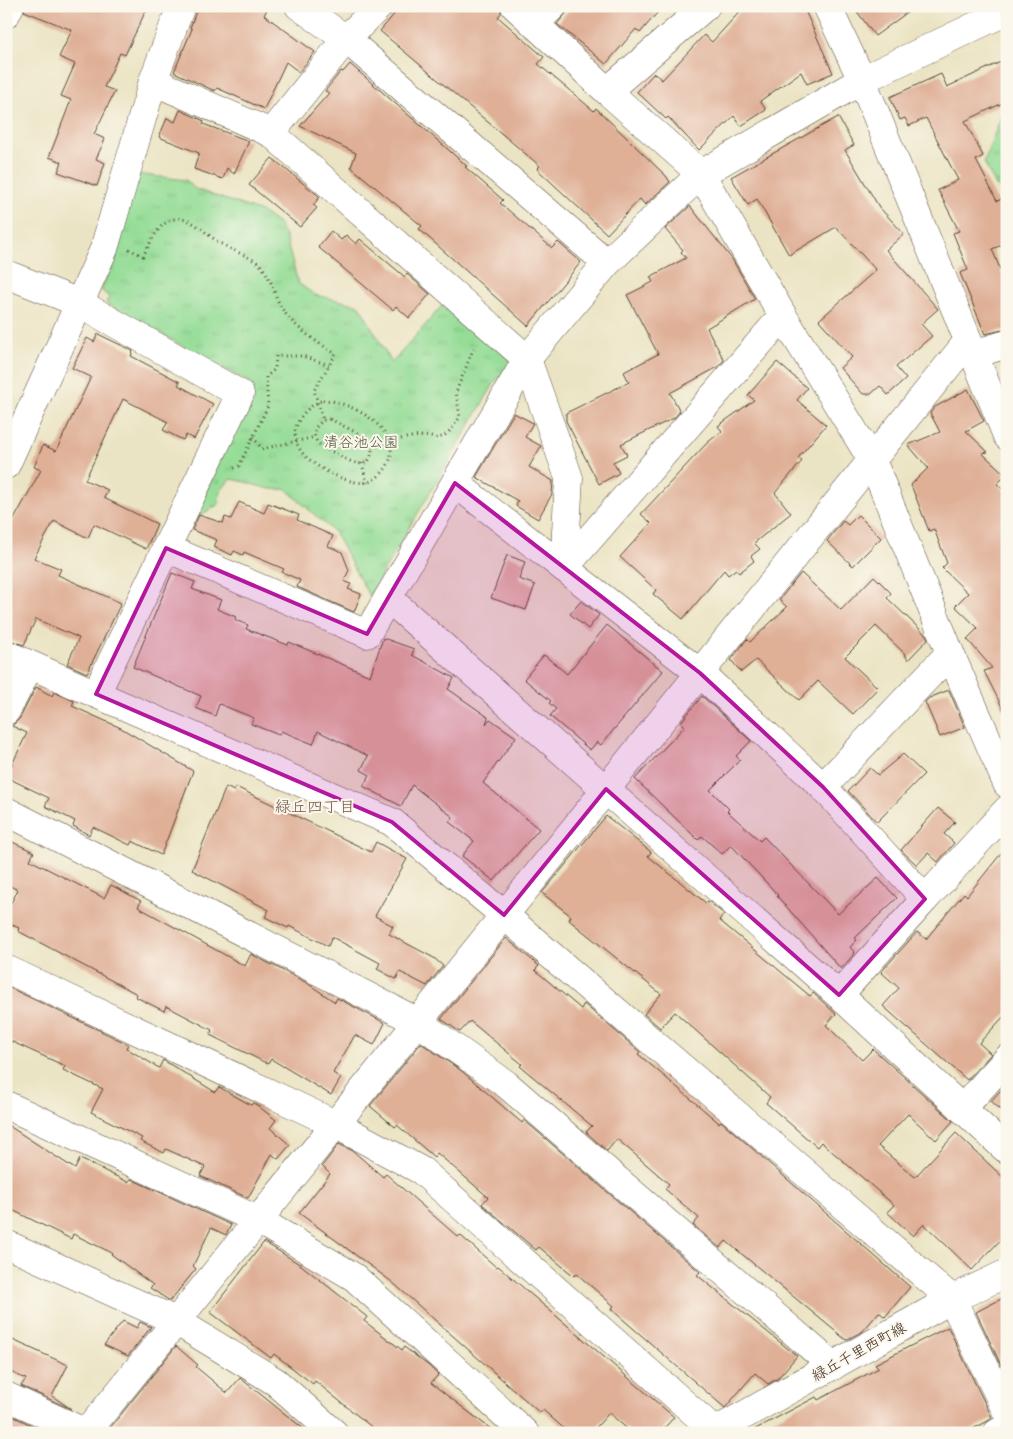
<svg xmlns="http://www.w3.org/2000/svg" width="1013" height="1439" viewBox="0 0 1013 1439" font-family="'Balsamiq Sans','Klee One',sans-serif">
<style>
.park{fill:url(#park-tufts);stroke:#68845a}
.building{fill:#dfaf96}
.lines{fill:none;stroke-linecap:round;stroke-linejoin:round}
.minor-casing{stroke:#554637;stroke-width:29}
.path{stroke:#554637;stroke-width:3;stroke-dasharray:1 4;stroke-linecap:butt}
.minor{stroke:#fff;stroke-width:28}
.marked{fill:#b5179e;fill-opacity:0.2;stroke:#b5179e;stroke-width:4;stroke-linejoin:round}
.labels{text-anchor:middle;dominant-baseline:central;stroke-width:4;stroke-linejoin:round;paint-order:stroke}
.park-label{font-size:15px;fill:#52573c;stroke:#fbf7ec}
.street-label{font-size:15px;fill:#3b2a1e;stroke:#fbf7ec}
.neighbourhood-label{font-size:16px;fill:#745948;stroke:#fbf7ec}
</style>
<defs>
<pattern id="park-tufts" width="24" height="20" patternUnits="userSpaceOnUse" patternTransform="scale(1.25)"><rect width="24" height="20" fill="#95dd97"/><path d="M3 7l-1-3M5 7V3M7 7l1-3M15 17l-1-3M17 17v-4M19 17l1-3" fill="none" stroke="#81be82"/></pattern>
</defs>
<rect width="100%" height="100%" fill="#fbf7ec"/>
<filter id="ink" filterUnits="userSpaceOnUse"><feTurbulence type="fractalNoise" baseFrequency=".02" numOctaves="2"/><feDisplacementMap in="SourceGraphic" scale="10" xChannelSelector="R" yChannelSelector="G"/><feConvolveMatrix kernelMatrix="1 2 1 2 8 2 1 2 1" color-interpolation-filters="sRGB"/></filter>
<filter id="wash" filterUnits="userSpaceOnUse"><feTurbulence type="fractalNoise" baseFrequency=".0096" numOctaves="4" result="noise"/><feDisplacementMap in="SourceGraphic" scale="20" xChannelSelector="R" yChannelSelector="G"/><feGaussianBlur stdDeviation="1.12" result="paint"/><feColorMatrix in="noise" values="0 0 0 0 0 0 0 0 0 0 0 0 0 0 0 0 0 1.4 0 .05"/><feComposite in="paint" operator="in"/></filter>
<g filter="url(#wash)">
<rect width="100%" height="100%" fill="#ebe4c4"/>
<!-- park -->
<g class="park">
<path d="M1007,108V190L996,186L984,162L1004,109Z"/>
<path d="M136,174L186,180L195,189L262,212L278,224L285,235L298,283L315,295L359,305L392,363L447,300L509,353L510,364L495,382L369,596L335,533L286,489C266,492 250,481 230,479L220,492L219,504L194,519L253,385L106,303L109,297L101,290L120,246L121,219Z"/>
</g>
<g id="blocks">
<!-- building -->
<g class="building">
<path d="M25,6H148L125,55L120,53L104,87L115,91L94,134L105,139L96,159L105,163L97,186L58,172L62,162L49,157L71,100L61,96L75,64L59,57L72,30L24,11Z"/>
<path d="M198,6H269L264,15L315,52L299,72L286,62L264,109L217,88L215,91L174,72L192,29L190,28Z"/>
<path d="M401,6H500L501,13L498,17L544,57L538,64L594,111L596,108L666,176L670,182L645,205L640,199L607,234L537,169L540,166L380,31Z"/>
<path d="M572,6H663L640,33L636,29L606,64L557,24Z"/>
<path d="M745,6H803L833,73L807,84L801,72L760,101L766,110L741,126L734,116L699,150L668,117L666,119L637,92L654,73L662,80L704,35L712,42Z"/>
<path d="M853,6H916L875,36Z"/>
<path d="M1007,59V101L965,121L983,156L976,160L997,201L1007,197V243L992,249L1007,286V329L985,334L960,273L968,270L953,233L959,231L938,190L958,180L926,118L909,126L905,118L900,120L890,97L941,74L947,87Z"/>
<path d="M350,64L467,166L465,167L503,200L500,203L552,248L558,242L581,262L528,326L419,229L422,226L351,167L356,153L300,126L329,93L325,91L341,71L343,72Z"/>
<path d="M180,110L204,121L203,124L249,141L234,174L227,168L223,179L194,169L199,153L159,137L167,118L175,122Z"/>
<path d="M838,117L854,145L845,150L879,207L904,234L886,250L938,309L921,324L932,336L896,367L906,379L888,395L880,386L871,394H863L840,368L852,357L819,320L876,270L836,227L789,255L757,199L748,205L731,177Z"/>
<path d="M272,158L320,197L313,205L317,208L300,227L249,185Z"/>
<path d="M690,206L732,259L755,299L707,328L724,360L718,367L670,393L680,411L674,418L621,444L627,455L613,462L619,473L599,484L566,421V413L629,382L624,372L658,354L627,295L653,282L650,277L686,258L681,252L683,250L665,229Z"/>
<path d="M331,231L341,240L346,235L356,244L360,239L405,277L407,274L430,294L409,318L396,306L393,310L318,247Z"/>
<path d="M98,334L133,351L131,356L180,382L178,385L213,404L194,439L186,435L183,440L163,430L168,422L123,399L85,480L108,490L104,498L157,524L146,549L94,524L88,538L54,521L34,558L61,569L58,575L121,603L87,673L67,664L79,638L36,619L24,645L6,639V534L41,470L34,467L43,445L56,451L91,377L72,368L87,338L94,342Z"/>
<path d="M777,362L807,388L797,400L826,425L798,458L802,461L775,493L791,513L754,543L760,549L751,556L754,561L739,573L736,569L728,575L724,570L683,619L653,594L656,590L620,557L651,523L641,514L707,443L722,431L718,426L754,400L748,395Z"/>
<path d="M968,389L984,421L966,431L988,452L982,453L1006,475L997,484L1007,493V717L984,671L992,668L967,639L978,628L955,606L968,593L942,568L947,563L934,529L929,531L911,485L928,468L908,445L940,432L930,413L935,407Z"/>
<path d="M514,413L533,423L525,437L541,446L529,467L553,481L552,494L538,519L516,506L518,501L476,477Z"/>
<path d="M239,502L264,513L268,503L299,515L297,520L333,536L328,546L342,552L349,570L344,581L351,584L348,589L361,594L354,612L297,587L300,580L282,572L284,569L244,552L243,555L234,551L232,555L214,547L217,540L192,530L199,515L223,523L225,517L231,519Z"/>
<path d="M858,515L881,538L853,566L827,541L843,521L848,525Z"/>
<path d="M507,555L525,562L519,579L535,585L526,610L491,598Z"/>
<path d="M172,573L195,582L192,589L221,600L217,609L236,617L235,620L248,625L246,629L288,645L289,642L370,676L383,638L414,649L412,655L454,678L448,689L488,717L486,724L490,719L516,737L483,783L539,829L494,881L462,856L474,841L449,822L453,817L412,785L401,806L363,786L370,775L361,770L368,756L318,731L313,744L281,731L279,735L251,724L254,718L219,704L215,716L196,708L201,696L133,667Z"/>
<path d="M801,573L841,610L874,576L891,593L887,598L926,635L928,639L908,660L905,654L876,626L845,657L878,688L853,714L818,681L799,700L756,660L741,672L731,660L747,639L750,642L787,607L779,600Z"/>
<path d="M581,601L599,615L588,629L570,614Z"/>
<path d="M607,625L663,671L601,745L597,742L590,750L550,716L556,709L549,703L551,701L524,679L544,655L567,674Z"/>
<path d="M36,687L52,696L54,692L74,701L72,706L121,728L193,771L161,855L132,841L130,845L93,827L89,835L73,826L75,821L45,806L49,798L6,777L27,733L12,726L20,718Z"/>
<path d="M949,690L965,727L940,737L925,702L929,698Z"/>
<path d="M702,696L751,741L736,756L740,760L710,790L729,809L727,811L760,841L764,837L838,914L878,878L897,898L855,938L857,940L850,947L855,953L841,969L777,896L778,895L731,845L722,854L702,836L698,840L635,779L685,726L681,722Z"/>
<path d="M903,754L924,774L877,822L848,791L870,768L878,775Z"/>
<path d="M226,787L234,791L236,787L371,852L376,842L407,859L375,916L393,926L389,934L434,958L443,966L427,986L400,972L396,979L377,969L380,963L332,937L328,946L289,926L288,928L265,917L269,910L192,870Z"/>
<path d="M938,808L955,822L944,834L954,843L938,862L928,853L917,865L901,850Z"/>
<path d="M606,816L651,852L648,856L706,903L708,901L724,914L719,920L810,996L813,993L836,1014L826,1025L862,1060L873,1049L953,1121L936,1140L908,1114L878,1146L915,1177L956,1133L1007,1181V1233L972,1270L924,1224L913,1236L887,1212L894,1205L821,1142L817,1147L766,1103L770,1097L675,1012L660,1028L644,1014L661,994L569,920L571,916L542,893Z"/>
<path d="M6,839L34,852L30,860L104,898L111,885L141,901L138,907L245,966L251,954L307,983L335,1002L337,998L385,1023L374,1045L355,1035L333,1073L341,1078L331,1095L271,1059L268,1064L210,1035L212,1030L166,1006L164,1011L136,997L137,994L18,931L19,928L6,922V912L18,890L6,884Z"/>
<path d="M1007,846V1013L979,1043L991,1054L967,1080L883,1006L899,988L881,972L917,932L926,939L964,893L967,896Z"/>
<path d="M506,938L539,966L535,970L581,1009L584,1004L640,1052L638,1054L719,1123L721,1121L910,1287L885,1317L879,1312L863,1331L846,1340L726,1241L720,1248L693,1225L699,1218L665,1189L669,1184L617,1139L607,1151L586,1132L592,1126L520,1066L522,1064L470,1021L460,1032L441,1019Z"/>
<path d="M10,988L128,1044L126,1048L159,1068L163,1060L215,1092L219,1087L251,1105L253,1103L257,1105L276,1120L270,1128L290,1145L278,1159L272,1154L248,1198L200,1176L205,1167L166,1149L164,1153L140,1141L142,1138L91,1112L103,1089L63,1070L65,1066L6,1039V996Z"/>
<path d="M421,1043L463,1072L522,1123L524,1120L700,1272L697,1275L797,1356L778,1378L768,1384L755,1373L725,1408L611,1309L614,1306L577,1274L574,1276L539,1247L536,1250L482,1204L488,1197L466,1178L437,1153L434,1157L397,1125L395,1127L370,1106Z"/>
<path d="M1007,1083V1115L991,1101Z"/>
<path d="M6,1124L75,1169L80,1159L128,1182L131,1179L231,1225L226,1235L211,1228L193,1266L196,1269L170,1301L150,1288L153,1285L111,1254L112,1253L73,1234L71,1239L6,1207Z"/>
<path d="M339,1144L353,1151L383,1177L386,1174L458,1237L460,1235L496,1267L498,1266L674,1417L660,1433H632L609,1413L591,1433H569L543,1410L540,1413L392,1282L299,1213L330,1174L322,1166Z"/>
<path d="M264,1242L301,1265L367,1317L364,1321L402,1350L404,1347L429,1366L438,1375L431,1383L496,1433H379L315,1381L313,1384L274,1354L271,1358L210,1312Z"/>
<path d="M1007,1296V1362L1001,1365L976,1312Z"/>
<path d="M123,1321L137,1328L140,1322L151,1327L128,1356L104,1345Z"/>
<path d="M948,1327L992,1418L988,1421L965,1433H748L816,1397L818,1400L879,1368L875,1364Z"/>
<path d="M6,1337L68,1365L52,1396L71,1409L21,1386L26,1379L6,1370Z"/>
<path d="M176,1346L198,1365L196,1367L227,1393L240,1378L309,1433H106Z"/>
<path d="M6,1413L48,1433H6Z"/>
</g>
</g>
</g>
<g filter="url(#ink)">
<use href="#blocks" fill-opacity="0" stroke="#554637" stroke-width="1"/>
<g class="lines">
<defs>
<g id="minor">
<path d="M299,6L346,39L607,263"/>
<path d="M515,6L607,91L706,6"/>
<path d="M827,6L862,80L1007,436"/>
<path d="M6,14L10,6"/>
<path d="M534,24L553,6"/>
<path d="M153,81L271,133L346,39L379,6"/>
<path d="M607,91L701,174L783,316L872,460L950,653L1007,784"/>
<path d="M271,133L527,359L569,478L564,568L700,673L823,787L925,899L1007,810"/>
<path d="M6,274L79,303L240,394L96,694L6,654"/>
<path d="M974,354L1007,344"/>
<path d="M6,465L104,249L153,81L181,6"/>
<path d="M455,483L564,568L783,316"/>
<path d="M166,548L367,634L527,359L607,263L701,174L862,80L1007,11"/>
<path d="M388,598L839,995L1007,1150"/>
<path d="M96,694L392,822L504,915L952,1299L1007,1412"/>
<path d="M6,711L30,665"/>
<path d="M823,787L950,653"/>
<path d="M6,811L418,1022L506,1084L833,1366"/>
<path d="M6,969L335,1124L422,1171L715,1431"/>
<path d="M839,995L925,899"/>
<path d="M6,1105L258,1220L354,1277L525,1433"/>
<path d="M962,1109L1007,1059"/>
<path d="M6,1244L176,1321L276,1382L334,1433"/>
<path d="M6,1396L86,1433"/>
<path d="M86,1433L968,341"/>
<path d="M712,1433L952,1299L1007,1273"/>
<path d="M997,1433L1007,1428"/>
</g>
</defs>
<!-- minor casing -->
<use href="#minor" class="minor-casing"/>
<!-- path -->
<g class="path">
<path d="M129,249L143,256C149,246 156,228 167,222C186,210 203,232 217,241C230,250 245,254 258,263C271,274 273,293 281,307C294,328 316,341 336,354L314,390L323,420"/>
<path d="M323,400C350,401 402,429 389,462C385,471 380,476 371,481C354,489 311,466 301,451C286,429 303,408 323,400Z"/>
<path d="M330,419L367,438L372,447C372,475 348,461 335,453C328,450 319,446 316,440C314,436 314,432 315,428L323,420Z"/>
<path d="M253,437L262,449L315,437"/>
<path d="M372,447C385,444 398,439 411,437C440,433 439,449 460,417L456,392L474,347"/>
<path d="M362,463L367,483"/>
<path d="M234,468L239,466L268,406L266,377L275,369L276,356H302L329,365"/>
</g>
<!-- minor -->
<use href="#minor" class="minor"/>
</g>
</g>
<!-- marked area -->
<path class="marked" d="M455,483L700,673L823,787L925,899L839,995L606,789L504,915L392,822L96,694L166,548L367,634Z"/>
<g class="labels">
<!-- park labels -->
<g class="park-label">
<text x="361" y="442">清谷池公園</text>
</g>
<!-- street labels -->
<g class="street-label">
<text transform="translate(859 1352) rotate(-29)">緑丘千里西町線</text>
</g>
<!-- neighbourhood labels -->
<g class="neighbourhood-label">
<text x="315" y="807">緑丘四丁目</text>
</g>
</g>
<!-- margin -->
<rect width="1013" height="1439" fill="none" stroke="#fbf7ec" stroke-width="25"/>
</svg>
